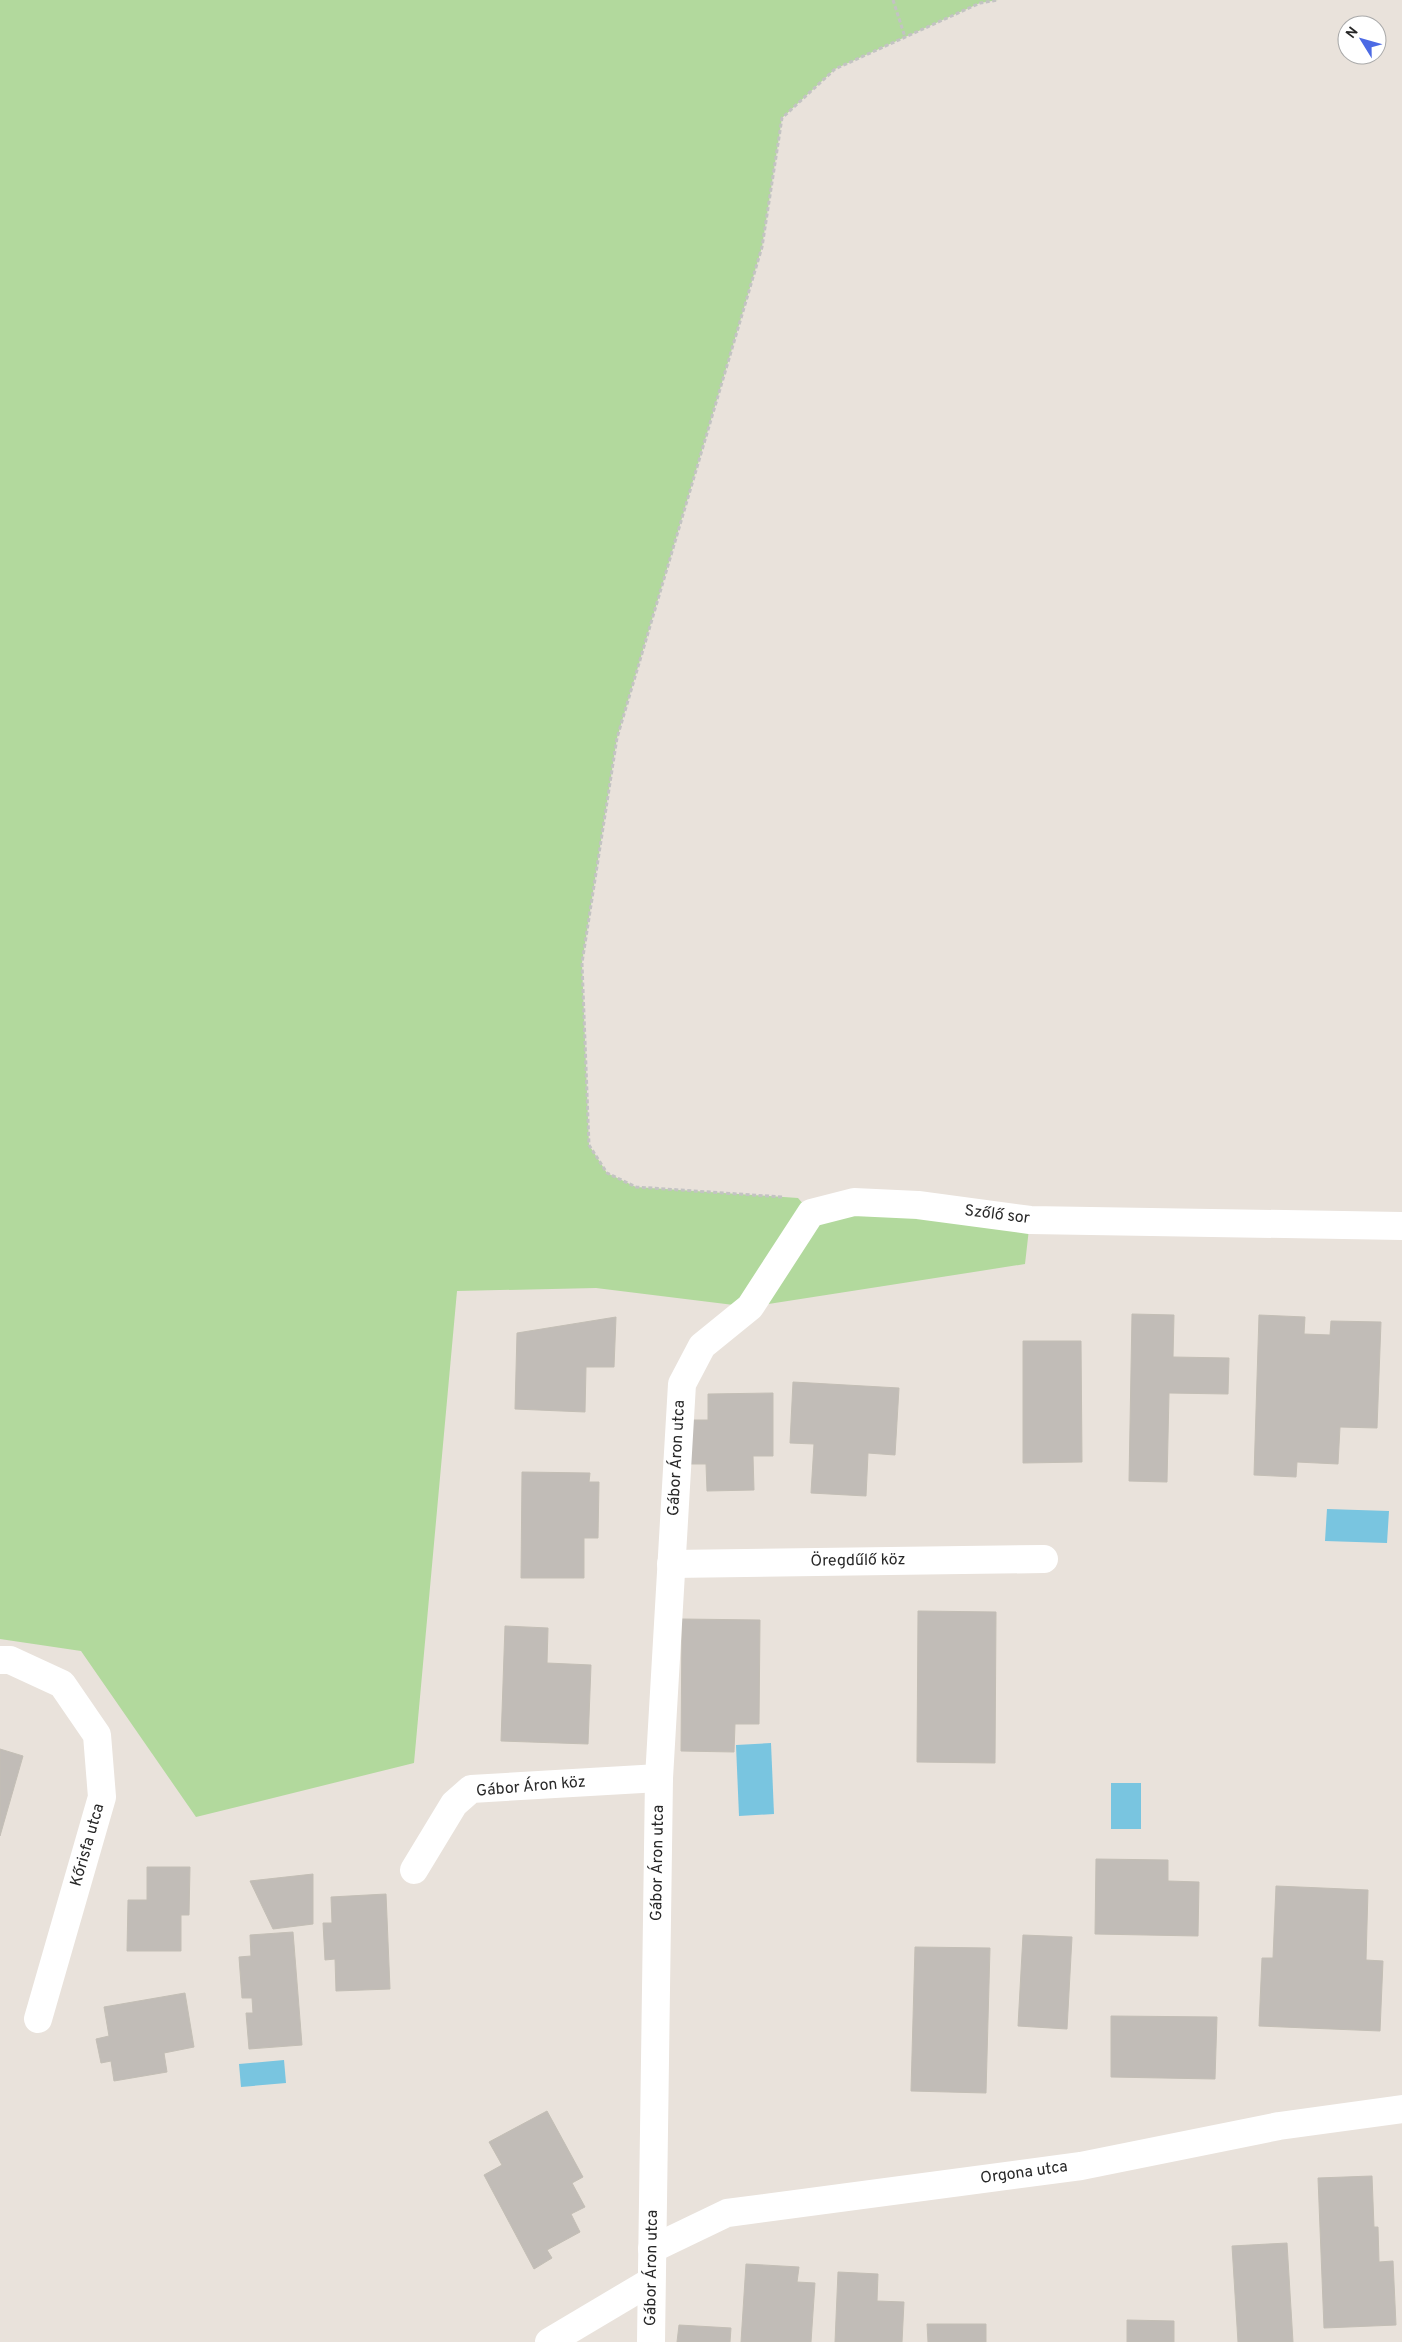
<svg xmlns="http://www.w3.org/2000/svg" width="1402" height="2342" viewBox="0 0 1402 2342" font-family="Overpass,sans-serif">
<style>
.green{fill:#b2d99d}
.water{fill:#79c5e0}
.building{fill:#c1bcb7;stroke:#c3beb5}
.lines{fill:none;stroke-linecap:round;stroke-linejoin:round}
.path{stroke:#c3c3c3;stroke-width:3;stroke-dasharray:4 2.5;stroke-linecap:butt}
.minor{stroke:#fff;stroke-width:28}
.labels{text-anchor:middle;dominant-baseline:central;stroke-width:5;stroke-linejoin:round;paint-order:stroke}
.street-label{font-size:16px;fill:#282828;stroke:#fff}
</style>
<rect width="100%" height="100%" fill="#e9e2db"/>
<!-- green -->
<path class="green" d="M0,0H998L980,3L835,69L782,118L762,247L617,738L582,963L589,1145L607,1173L636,1187L798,1198L811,1213L1030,1220L1025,1264L750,1307L596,1288L457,1291L414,1763L196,1817L81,1651L0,1639Z"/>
<!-- water -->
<g class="water">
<path d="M1327,1509L1389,1511L1387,1543L1325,1541Z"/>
<path d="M771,1743L774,1814L739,1816L736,1745Z"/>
<rect x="1111" y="1783" width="30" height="46"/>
<path d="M284,2060L286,2083L241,2087L239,2064Z"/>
</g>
<!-- building -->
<g class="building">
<path d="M1132,1314L1174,1315L1173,1357L1229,1358L1228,1394L1169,1393L1167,1482L1129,1481Z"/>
<path d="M1259,1315L1305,1317L1304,1334L1330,1335L1331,1321L1381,1322L1377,1428L1340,1427L1338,1464L1297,1462L1296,1477L1254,1475Z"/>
<path d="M616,1317L614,1367H586L585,1412L515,1409L517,1333Z"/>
<path d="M1023,1341H1081L1082,1462L1023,1463Z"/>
<path d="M793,1382L899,1388L895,1455L868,1453L866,1496L811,1493L814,1444L790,1443Z"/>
<path d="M773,1393V1456H753L754,1490L707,1491L706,1464H690V1420H708V1394Z"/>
<path d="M522,1472L590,1473L589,1482H599L598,1538H584V1578H521Z"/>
<path d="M918,1611L996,1612L995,1763L917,1762Z"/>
<path d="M682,1619L760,1620L759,1724H735L734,1752L681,1751Z"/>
<path d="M505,1626L548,1628L547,1663L591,1665L588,1744L501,1741Z"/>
<path d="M0,1749L23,1756L0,1836Z"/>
<path d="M1096,1859L1168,1860V1881L1199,1882L1198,1936L1095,1934Z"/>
<path d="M147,1867H190L189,1915H181V1951H127L128,1900H147Z"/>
<path d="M313,1874V1924L273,1929L250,1881Z"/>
<path d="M1276,1886L1368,1890L1366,1960L1383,1961L1380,2031L1259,2026L1262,1958H1273Z"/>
<path d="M386,1894L390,1989L336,1991L335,1959L325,1960L323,1923H332L331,1897Z"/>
<path d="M293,1932L302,2045L249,2049L246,2013H253L252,1998H242L239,1957L251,1956L250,1935Z"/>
<path d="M1023,1935L1072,1937L1067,2029L1018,2026Z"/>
<path d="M915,1947L990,1948L986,2093L911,2091Z"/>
<path d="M185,1993L194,2047L164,2053L167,2072L114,2081L111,2061L101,2063L96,2039L109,2036L104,2007Z"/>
<path d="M1111,2016L1217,2017L1215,2079L1111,2077Z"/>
<path d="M547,2111L583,2177L572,2183L585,2207L571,2214L580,2232L547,2250L552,2258L534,2269L484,2175L502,2165L489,2142Z"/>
<path d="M1372,2176L1374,2227H1378L1379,2262L1393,2261L1396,2325L1324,2328L1318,2178Z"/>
<path d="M1287,2243L1293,2342H1238L1232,2246Z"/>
<path d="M746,2264L799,2267L797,2282L815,2283L811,2342H741Z"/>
<path d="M838,2272L878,2274L877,2301L904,2302L902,2342H835Z"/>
<path d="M1127,2320L1174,2321V2342H1127Z"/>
<path d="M927,2324H986V2342H928Z"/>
<path d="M679,2325L731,2328L730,2342H677Z"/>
</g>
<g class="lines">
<!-- path -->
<g class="path">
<path d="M893,0L905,37"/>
<path d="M782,1197L636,1187L607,1173L589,1145L582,963L617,738L762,247L782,118L835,69L980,3L998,0"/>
</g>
<!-- minor -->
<g class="minor">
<path d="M671,1564L1044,1559"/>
<path d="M0,1660H10L62,1684L97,1735L102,1797L38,2019"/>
<path d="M414,1870L454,1804L471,1789L659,1778"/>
<path d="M652,2249L727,2213L1081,2166L1279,2126L1402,2109"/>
<path d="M549,2342L650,2282"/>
<path d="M651,2342L659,1778L682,1384L702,1346L750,1307L811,1213L854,1202L918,1205L1030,1220L1402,1226"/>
</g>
</g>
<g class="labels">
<!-- street labels -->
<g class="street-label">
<text transform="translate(997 1215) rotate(7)">Szőlő sor</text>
<text transform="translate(677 1458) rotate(-87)">Gábor Áron utca</text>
<text transform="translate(858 1561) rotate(-1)">Öregdűlő köz</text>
<text transform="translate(531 1787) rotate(-5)">Gábor Áron köz</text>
<text transform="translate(88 1845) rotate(-74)">Kőrisfa utca</text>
<text transform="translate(658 1863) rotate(-89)">Gábor Áron utca</text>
<text transform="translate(1024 2173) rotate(-8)">Orgona utca</text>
<text transform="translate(652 2268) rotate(-89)">Gábor Áron utca</text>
</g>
</g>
<!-- north arrow -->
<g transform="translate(1362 40) rotate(307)"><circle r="24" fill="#ffffff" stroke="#a9a9a9"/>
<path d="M0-4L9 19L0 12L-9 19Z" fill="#4c6ae4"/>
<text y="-8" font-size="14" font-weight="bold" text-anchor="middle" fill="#282828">N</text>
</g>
</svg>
